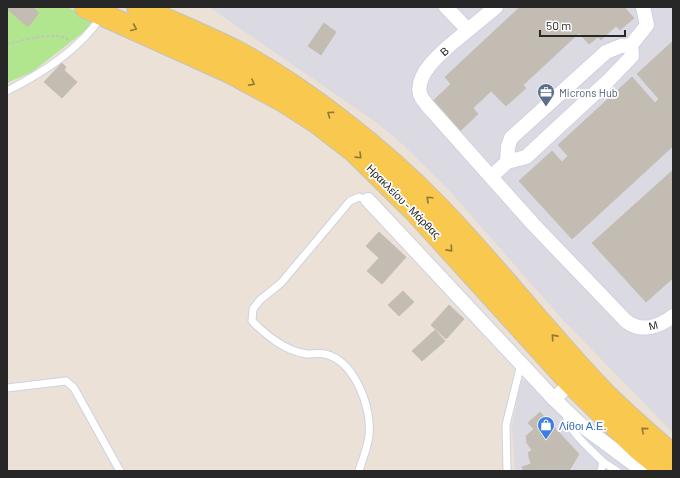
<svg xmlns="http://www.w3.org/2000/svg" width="680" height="478" viewBox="0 0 680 478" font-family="Barlow,sans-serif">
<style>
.industrial{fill:#dbd9e2}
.green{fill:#b1e68f}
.building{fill:#c2bcb3;stroke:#c6beb1}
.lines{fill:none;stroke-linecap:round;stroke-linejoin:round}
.lane-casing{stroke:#ccd2e2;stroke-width:9}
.street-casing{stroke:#ccd2e2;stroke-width:16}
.primary-casing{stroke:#c3c3c3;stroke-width:24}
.path{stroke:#c3c3c3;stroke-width:2;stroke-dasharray:3 2;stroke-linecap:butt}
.lane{stroke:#fff;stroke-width:7}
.street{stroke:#fff;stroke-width:14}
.primary{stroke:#f8c84f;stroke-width:22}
.oneway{stroke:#90783b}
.labels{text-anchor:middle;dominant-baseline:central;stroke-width:3.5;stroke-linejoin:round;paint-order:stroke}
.street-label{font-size:11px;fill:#272727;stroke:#fff}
.service-label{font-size:11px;fill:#4e5e75;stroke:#fff;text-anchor:start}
.shop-label{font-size:11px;fill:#366cbe;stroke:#fff;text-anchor:start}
</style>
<rect width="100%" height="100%" fill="#ebe1d7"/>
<!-- industrial -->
<g class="industrial">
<path d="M209,7H673V433L563,320L448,189L401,143L377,123Z"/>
<path d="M521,380L534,381L570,428L639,471H515L512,427Z"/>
</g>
<!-- green -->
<path class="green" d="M7,7H68L92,21L90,27L32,72L7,83Z"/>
<!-- building -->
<g class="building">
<path d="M9,7H33L39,13L28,27L7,9Z"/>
<path d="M520,7H624L634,18L620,30L616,26L601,40L598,37L589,44L579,33L523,85L526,88L506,106L491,91L473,108L478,114L460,131L433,101L451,84L445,77Z"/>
<path d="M324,23L336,32L321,55L308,46Z"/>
<path d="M673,41V146L572,239L519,181L552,151L562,162L568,156L558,145L632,77L655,103L659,99L637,74Z"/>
<path d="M62,63L66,67L64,70L77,82L62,98L44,82Z"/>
<path d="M673,170V278L646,302L592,243Z"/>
<path d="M379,232L406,257L382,284L367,271L379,258L366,246Z"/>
<path d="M403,291L414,302L399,316L388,305Z"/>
<path d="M449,305L464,319L446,339L431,325Z"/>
<path d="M435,330L445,341L422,361L412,351Z"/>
<path d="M540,412L579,454L569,471H524L522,467L531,464L528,453L532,450L527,443L526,436L534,429L528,423Z"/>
</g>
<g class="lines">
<defs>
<g id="lane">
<path d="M7,91C42,73 79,50 101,17"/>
<path d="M7,388L66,381L74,388L120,471"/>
<path d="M566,415C571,435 589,447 603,462L601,471"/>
<path d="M603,462L617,471"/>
<path d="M359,471C362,460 368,447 369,435C372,408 355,361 325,354C320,353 313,354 307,354C285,351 267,336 252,321L253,309L260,300L281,283L350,201L359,197L368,200"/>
<path d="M507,471L506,425L521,364"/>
</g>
<g id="street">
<path d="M446,7L468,30C452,44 414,70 420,94C421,98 425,102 427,105L533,224L626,321C641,333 659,327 673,316"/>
<path d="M468,30L496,7"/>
<path d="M507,162L508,147L511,138L606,52L621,46L631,45"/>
<path d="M491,177L507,162L526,157L608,81L632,56L631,45L647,25L643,7"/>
<path d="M368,200L554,399"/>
<path d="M571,383L554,399L581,425L643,471"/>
</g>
<g id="primary">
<path d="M86,7L230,72L282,100L318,123L354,151L416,212L571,383L639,449L666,471"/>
<path d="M138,7C170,22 203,35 235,51C304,88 383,150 437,206C494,265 544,330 600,389C623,413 648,434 673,456"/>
</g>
</defs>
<!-- lane casing -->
<use href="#lane" class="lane-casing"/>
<!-- street casing -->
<use href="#street" class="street-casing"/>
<!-- primary casing -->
<use href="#primary" class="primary-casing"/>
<!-- path -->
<path class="path" d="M7,44C20,41 59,30 68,40"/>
<!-- lane -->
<use href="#lane" class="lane"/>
<!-- street -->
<use href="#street" class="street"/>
<!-- primary -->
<use href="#primary" class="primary"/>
</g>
<!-- one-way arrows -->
<defs><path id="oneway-chevron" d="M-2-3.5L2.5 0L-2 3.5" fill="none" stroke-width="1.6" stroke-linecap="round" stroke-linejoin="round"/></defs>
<g class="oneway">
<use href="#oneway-chevron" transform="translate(134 28) rotate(23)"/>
<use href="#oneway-chevron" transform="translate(252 83) rotate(29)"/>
<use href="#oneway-chevron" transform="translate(330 114) rotate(-144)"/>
<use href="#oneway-chevron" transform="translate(359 156) rotate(44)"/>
<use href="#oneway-chevron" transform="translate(429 199) rotate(-137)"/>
<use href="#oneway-chevron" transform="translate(450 249) rotate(48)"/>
<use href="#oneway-chevron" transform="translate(554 337) rotate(-132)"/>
<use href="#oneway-chevron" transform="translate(644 430) rotate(-139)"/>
</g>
<!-- icons -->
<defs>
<symbol id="office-pin" viewBox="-11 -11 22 30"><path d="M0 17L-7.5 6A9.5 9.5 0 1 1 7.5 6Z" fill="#5c6f8a" stroke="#fff"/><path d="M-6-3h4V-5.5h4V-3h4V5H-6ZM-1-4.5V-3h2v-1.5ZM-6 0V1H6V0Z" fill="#fff"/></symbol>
<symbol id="shop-pin" viewBox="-11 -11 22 30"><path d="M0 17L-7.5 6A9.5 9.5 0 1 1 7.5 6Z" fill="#3f7fe0" stroke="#fff"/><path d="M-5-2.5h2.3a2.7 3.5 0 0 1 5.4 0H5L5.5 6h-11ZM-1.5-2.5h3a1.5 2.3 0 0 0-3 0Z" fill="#fff"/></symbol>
</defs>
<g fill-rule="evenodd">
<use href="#office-pin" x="536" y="82" width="20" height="27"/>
<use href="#shop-pin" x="536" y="415" width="20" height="27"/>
</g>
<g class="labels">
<!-- street labels -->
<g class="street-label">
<text transform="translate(444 51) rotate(-41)">Β</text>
<text transform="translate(404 201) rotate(45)">Ηρακλείου - Μάρθας</text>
<text transform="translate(653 325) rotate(-14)">Μ</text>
</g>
<!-- service labels -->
<g class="service-label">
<text x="559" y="92">Microns Hub</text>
</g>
<!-- shop labels -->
<g class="shop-label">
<text x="559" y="425">Λίθοι Α.Ε.</text>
</g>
</g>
<!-- border -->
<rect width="680" height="478" fill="none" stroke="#272727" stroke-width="16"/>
<!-- scale -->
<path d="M540 30v6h85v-6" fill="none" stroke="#272727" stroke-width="2"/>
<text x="546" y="30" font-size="12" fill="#272727" stroke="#ffffff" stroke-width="3" paint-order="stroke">50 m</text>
</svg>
